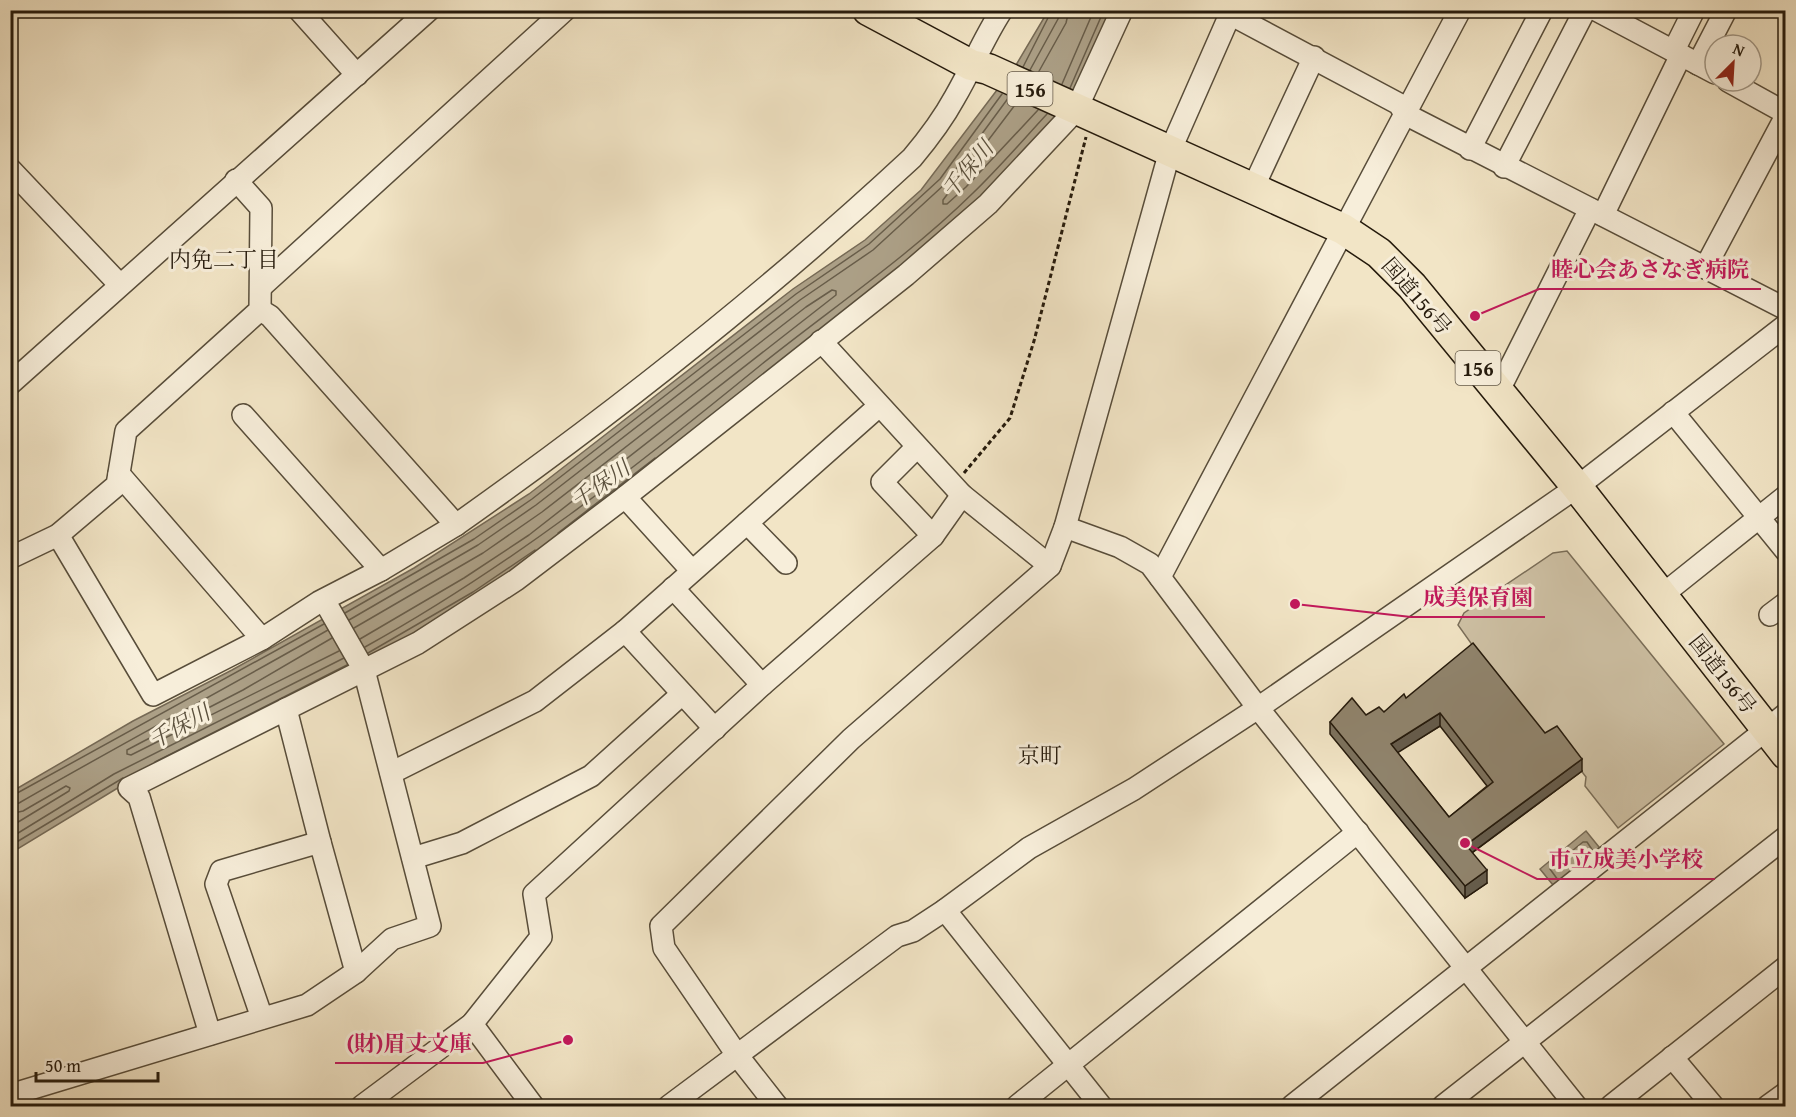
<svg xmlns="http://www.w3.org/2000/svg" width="1796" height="1117" viewBox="0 0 1796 1117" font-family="'Gentium Book Plus','Noto Serif JP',serif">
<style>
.green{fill:#cfc2a6;stroke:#7a6e59;stroke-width:1.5}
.water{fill:#aca087;stroke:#766a56;stroke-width:1.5}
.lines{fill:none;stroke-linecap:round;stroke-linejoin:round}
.shore{stroke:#685d4a;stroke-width:1.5}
.minor-casing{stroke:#584d3a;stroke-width:24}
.highway-casing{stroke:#251a0c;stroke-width:33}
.path{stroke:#251a0c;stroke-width:3;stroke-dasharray:4.5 3;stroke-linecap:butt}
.minor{stroke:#f7eeda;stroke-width:21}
.highway{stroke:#f2e5c6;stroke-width:30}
.wall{fill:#7c725e;stroke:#251a0c;stroke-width:1.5;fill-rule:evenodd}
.shaded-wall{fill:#655c4c;stroke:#251a0c;stroke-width:1.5}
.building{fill:#90846d;stroke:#251a0c;stroke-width:1.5;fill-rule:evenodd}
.labels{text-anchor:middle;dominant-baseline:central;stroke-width:6;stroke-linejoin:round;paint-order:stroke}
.shield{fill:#f7eeda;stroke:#645a4a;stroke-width:1.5}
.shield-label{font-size:20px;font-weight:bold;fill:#251a0c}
.street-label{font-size:21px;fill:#251a0c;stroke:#f7eeda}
.water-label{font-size:22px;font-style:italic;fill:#5b503d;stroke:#f7eeda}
.neighbourhood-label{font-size:22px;fill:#251a0c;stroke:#f7eeda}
.leader{fill:none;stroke:#c2185b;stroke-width:2}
.callout-dot{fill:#c2185b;stroke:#f7eeda;stroke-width:2}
.callout-label{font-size:22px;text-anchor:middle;font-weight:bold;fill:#c2185b;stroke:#f7eeda;stroke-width:6;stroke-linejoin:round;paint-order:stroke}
</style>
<rect width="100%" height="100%" fill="#f2e5c6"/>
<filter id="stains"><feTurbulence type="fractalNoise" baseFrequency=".00333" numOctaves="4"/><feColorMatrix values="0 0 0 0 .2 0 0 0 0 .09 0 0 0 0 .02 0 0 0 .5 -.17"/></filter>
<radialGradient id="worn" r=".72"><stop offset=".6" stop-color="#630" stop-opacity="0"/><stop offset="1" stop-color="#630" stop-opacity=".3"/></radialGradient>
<!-- green -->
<path class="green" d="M1567,551L1724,744L1618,828L1585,786L1586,777L1557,739L1544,746L1458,625L1464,613L1553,553Z"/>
<!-- water -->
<g class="water">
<path d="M1048,11H1118L1083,92L982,204L719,417L476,597L375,656L121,786L11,853V792L133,721L232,670L414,568L529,494L793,289L865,240L921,190L1016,65Z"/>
<path d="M1586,831L1603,852L1557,890L1540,869Z"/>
</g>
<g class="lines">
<!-- shore -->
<g class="shore">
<path d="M1023,67L1052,10"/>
<path d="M1030,70L1058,19L1060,10"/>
<path d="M1038,73L1066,23L1069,10"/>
<path d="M1062,84L1094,10"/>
<path d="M1070,88L1104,10"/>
<path d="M1018,101L943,200V204H947L966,187L1038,110"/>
<path d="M558,533L655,458"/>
<path d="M345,613L474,539L532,499L796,294L869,244L940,179L1002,94"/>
<path d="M349,620L478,545L536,505L800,300L873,250L945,184L1009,97"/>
<path d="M354,628L483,553L542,512L806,307L832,290L836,291V295L529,535L464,578L360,639"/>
<path d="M332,638L243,690L144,741L127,750V754L131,755L339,651"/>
<path d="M365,647C508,568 636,467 762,364C832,308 909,256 973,193C999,168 1023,140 1047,114"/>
<path d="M368,653L473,592L535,550"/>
<path d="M155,762L347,665"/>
<path d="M10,797L324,624"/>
<path d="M10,805L19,803C121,744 225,689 328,630"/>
<path d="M10,814L23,811L66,786L70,788L69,791L10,827"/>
<path d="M10,838L114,774L344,658"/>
<path d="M10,846L123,778"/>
<path d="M1558,880L1550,869L1583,842H1587L1593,851"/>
</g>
<defs>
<g id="minor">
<path d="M299,10L357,75"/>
<path d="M1596,10L1715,73"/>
<path d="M1230,14L1399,104L1405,114L1786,309"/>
<path d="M1674,50L1694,10"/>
<path d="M1698,64L1726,10"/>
<path d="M1728,81L1786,113"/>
<path d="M1470,149L1542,10"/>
<path d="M1504,167L1585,10"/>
<path d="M10,169L120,285"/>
<path d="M1253,188L1314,57"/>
<path d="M1603,215L1681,55"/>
<path d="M1705,268L1786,116"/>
<path d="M261,287L565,10"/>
<path d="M260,310L270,316L456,525L381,570"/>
<path d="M821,341L962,495L1050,566"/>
<path d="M10,384L429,10"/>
<path d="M1498,392L1590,209"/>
<path d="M1673,412L1786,551"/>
<path d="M243,415L381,570L319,602L262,639"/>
<path d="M917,447L882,482L933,536"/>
<path d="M625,497L906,275L988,204L1076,110L1122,10"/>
<path d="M747,523L786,563"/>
<path d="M456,525C616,412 769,291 912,158C928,139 943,119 955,97C972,68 983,39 1002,10"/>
<path d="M1065,527L1120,547L1150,564L1258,708L1576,1106"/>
<path d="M58,535L153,695L262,639L119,474"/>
<path d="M10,558L58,535L117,485L126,431L260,310L261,208L236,180"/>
<path d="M1160,577L1460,10"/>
<path d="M673,588L762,685"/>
<path d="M1661,596L1786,496"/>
<path d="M1770,615L1786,603"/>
<path d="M625,631L715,729"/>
<path d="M286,709L320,842"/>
<path d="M391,773L535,701L625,631L879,406"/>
<path d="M413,858L462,843L591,776L682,694"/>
<path d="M945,910L1101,1106"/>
<path d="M262,1018L216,884L221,871L320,842L356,972"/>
<path d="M472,1024L533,1106"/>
<path d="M210,1034L139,797L129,788L418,643L516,580L625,497L692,571"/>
<path d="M1672,1057L1713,1106"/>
<path d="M10,1095L307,1005L356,972L392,939L430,926L364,670L324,600"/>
<path d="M362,1106L472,1024L541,937L534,894L762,685L933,536L962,495"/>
<path d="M669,1106L897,936L913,931L945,910L1029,848L1134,789L1258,708L1577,487L1786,325"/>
<path d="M777,1106L737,1055L664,948L661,926L851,739L1050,566L1065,527L1170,151L1232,10"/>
<path d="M1017,1106L1358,832"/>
<path d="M1292,1106L1786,714"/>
<path d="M1443,1106L1786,837"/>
<path d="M1611,1106L1786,967"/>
<path d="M1768,1106L1786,1093"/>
</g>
<path id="highway" d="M868,10L971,65L988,69L1343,229L1379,253L1412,286L1577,487L1786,754"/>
</defs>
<!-- minor casing -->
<use href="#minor" class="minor-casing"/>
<!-- highway casing -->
<use href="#highway" class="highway-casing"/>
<!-- path -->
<path class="path" d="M964,473L1010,418L1034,341L1086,137"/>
<!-- minor -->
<use href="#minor" class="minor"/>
<!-- highway -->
<use href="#highway" class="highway"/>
</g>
<!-- wall -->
<path class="wall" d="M1406,698L1545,733L1582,771L1472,853L1487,883L1465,898L1330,734V722L1384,712ZM1440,726L1487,786L1449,817L1397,752Z"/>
<!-- shaded-wall -->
<g class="shaded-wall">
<path d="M1440,713V726L1391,757V744Z"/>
<path d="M1582,759V771L1466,857V845Z"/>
<path d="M1487,870V883L1465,898V886Z"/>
</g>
<!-- building -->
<path class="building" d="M1473,643L1545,733L1557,726L1582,759L1466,845L1487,870L1465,886L1330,722L1352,698L1366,715L1379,707L1384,712L1404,694L1406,698ZM1440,713L1493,782L1449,817L1391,744Z"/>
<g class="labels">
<!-- shield labels -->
<g class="shield">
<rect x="1007.5" y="72" width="45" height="34" rx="4.5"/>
<rect x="1455.5" y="351" width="45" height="34" rx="4.5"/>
</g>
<g class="shield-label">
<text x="1030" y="89">156</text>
<text x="1478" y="368">156</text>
</g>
<!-- street labels -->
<g class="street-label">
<text transform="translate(1417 296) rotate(49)">国道156号</text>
<text transform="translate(1723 674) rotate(52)">国道156号</text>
</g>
<!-- water labels -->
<g class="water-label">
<text transform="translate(967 169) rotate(-50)">千保川</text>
<text transform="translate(600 484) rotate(-35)">千保川</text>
<text transform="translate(179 726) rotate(-29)">千保川</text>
</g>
<!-- neighbourhood labels -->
<g class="neighbourhood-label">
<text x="224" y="259">内免二丁目</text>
<text x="1040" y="755">京町</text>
</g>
</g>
<!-- callouts -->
<path class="leader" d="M1475 316L1539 289H1761M1295 604L1411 617H1545M1465 843L1537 879H1715M568 1040L483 1063H335"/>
<g class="callout-dot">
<circle cx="1475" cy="316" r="6"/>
<circle cx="1295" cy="604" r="6"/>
<circle cx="1465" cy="843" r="6"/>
<circle cx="568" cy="1040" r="6"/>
</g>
<g class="callout-label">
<text x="1650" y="277">睦心会あさなぎ病院</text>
<text x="1478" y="605">成美保育園</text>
<text x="1626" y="867">市立成美小学校</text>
<text x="409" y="1051">(財)眉丈文庫</text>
</g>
<!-- margin -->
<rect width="1796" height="1117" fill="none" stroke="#f2e5c6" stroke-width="36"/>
<rect x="12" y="12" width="1772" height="1093" fill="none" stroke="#251a0c" stroke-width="3"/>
<rect x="18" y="18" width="1760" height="1081" fill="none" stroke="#251a0c" stroke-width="1.5"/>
<!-- north arrow -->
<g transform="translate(1733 63) rotate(24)"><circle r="28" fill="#f7eeda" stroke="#a39988" stroke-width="1.5"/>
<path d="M0-4.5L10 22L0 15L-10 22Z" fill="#8f2418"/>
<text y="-9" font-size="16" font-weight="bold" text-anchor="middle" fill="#251a0c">N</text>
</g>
<!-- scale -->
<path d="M36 1072v9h122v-9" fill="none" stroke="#251a0c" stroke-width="3"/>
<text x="45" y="1072" font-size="18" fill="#251a0c" stroke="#f7eeda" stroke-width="4.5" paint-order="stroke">50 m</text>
<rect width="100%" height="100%" filter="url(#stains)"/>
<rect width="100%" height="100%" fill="url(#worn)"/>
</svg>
